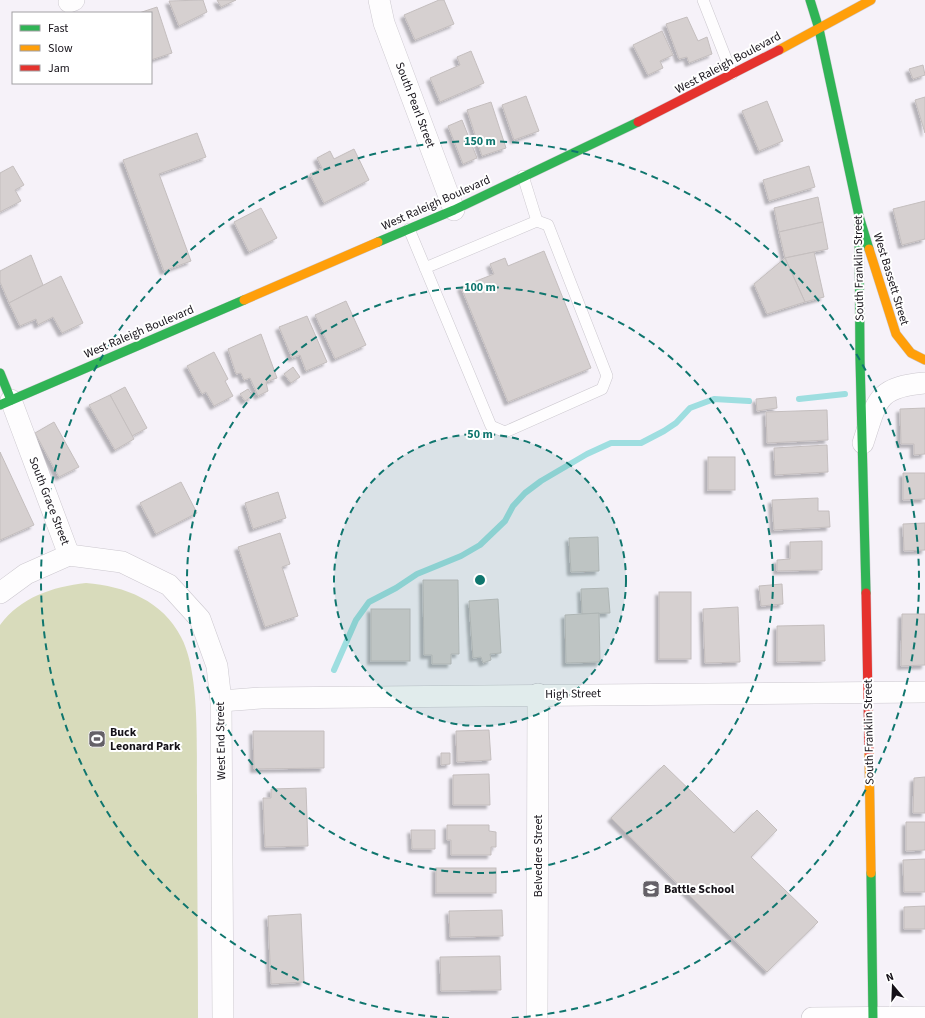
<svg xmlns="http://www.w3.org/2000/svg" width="925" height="1018" viewBox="0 0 925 1018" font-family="'Source Sans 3',sans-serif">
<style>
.green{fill:#d8dbbb}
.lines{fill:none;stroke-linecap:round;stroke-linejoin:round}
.stream{stroke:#9edee0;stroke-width:6}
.building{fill:#d6d0d0;stroke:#c4bebe;filter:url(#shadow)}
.lane-casing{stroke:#ccc8cf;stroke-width:12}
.street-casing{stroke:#ccc8cf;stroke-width:22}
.fast-casing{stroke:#ccc8cf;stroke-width:10}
.slow-casing{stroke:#ccc8cf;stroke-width:10}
.jam-casing{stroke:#ccc8cf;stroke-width:10}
.lane{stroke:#fefdfe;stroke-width:11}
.street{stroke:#fefdfe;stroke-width:21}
.fast{stroke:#30b455;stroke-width:9}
.slow{stroke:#ff9f0a;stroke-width:9}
.jam{stroke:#e5322d;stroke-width:9}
.ring{fill:none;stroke:#0f766e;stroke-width:2;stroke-dasharray:7 5}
.labels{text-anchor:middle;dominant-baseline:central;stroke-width:4;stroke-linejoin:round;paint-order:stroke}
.street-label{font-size:12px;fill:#151118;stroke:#fff}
.poi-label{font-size:12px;font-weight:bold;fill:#151118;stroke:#fff;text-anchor:start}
.centre{fill:#0f766e;stroke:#fff;stroke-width:2}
.ring-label{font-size:12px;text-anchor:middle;font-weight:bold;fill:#0f766e;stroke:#fff;stroke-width:4;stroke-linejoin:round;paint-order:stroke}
</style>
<defs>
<filter id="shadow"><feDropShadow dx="-3.5" dy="3.5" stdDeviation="1" flood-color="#0004"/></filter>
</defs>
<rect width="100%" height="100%" fill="#f6f2f9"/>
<!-- green -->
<path class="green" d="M86,583C125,586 163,601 181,637C201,674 196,754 197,796C197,870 198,944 198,1018H0V625C21,597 52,587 86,583Z"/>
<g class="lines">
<!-- stream -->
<g class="stream">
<path d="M799,399L845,394"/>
<path d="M334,670L356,620L369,602L396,588L417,574L461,556L480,545L505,521L513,506L525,493L541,481L587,454L611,443H641L664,431L676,423L690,408L714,399L749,401"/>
</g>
</g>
<!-- building -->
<g class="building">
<path d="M203,0L207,12L179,26L169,1Z"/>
<path d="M217,0H236L221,7Z"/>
<path d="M439,0H444L454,24L415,40L404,15Z"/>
<path d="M157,7L172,53L151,60V13H139Z"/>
<path d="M687,17L698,41L707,37L712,54L689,63L687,57L679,59L666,24Z"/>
<path d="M662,31L673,55L660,61L663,68L648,75L633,45Z"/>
<path d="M471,51L484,83L440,102L430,78L460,65L457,57Z"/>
<path d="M923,65L925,75L913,79L909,69Z"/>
<path d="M526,96L539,131L514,140L502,105Z"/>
<path d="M925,97V133L915,100Z"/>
<path d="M767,101L783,141L759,151L742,111Z"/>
<path d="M491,102L506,148L482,156L467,110Z"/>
<path d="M462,120L477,158L463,164L448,126Z"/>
<path d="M197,133L206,157L159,174L191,261L164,271L123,160Z"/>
<path d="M354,149L369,180L324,203L310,174L322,168L317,158L330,151L334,159Z"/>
<path d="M13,166L24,185L15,190L21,201L0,212V173Z"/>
<path d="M809,166L815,187L769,201L763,180Z"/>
<path d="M818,197L823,222L779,232L774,208Z"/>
<path d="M925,201V239L902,245L893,209Z"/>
<path d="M261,208L277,238L249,252L234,222Z"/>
<path d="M823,222L828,249L785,258L779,232Z"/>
<path d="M544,251L591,368L508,402L461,287L494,274L490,264L505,258L508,266Z"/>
<path d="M814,252L824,297L805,302L785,258Z"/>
<path d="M31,255L43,285L9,303L0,282V271Z"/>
<path d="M785,258L805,302L767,314L754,284Z"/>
<path d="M61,276L83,323L62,333L53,317L38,325L36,319L20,326L9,303Z"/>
<path d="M346,301L366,345L335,359L315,315Z"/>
<path d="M307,316L327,362L306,371L300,355L292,358L279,327Z"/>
<path d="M261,334L277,378L266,382L268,391L258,396L250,378L244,380L241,373L236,374L228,349Z"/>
<path d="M214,352L228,379L225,381L233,396L214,406L206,392L202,394L187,366Z"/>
<path d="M293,367L300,377L291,383L284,374Z"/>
<path d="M125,387L147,428L132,436L110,395Z"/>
<path d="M248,389L253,396L245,401L240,394Z"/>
<path d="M110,395L134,439L115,450L89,405Z"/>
<path d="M776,397L777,408L757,411L756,399Z"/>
<path d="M925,408V454L914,455V444H901L900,409Z"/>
<path d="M827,410L828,440L767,443L766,412Z"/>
<path d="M54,422L79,467L59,477L35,433Z"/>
<path d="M827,445L828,472L775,475L774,448Z"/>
<path d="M0,452L34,525L0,540Z"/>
<rect x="708" y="457" width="27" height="33"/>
<path d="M903,473H925V499L903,500Z"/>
<path d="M181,482L197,513L156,534L140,503Z"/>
<path d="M278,492L286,518L253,529L245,503Z"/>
<path d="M818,498V511H829L830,527L774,530L772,500Z"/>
<path d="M925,523V550L904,551L903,524Z"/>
<path d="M280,533L290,564L282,567L298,616L265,627L238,547Z"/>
<path d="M598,537L599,571L571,572L569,538Z"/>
<path d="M822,541V570L777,571V560L790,559V542Z"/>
<path d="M423,580H458L459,654H451V664H432V655H424Z"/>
<path d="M782,584L783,604L761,606L759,586Z"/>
<path d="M608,588L610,613L582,614L581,589Z"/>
<rect x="659" y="592" width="32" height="67"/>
<path d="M498,599L501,653L490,654L491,660L483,663L481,657L473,658L469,601Z"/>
<path d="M738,607L740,662L705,663L703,609Z"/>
<rect x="371" y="609" width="39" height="52"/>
<path d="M599,613L600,662L566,663L565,615Z"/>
<path d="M902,614H925V665L901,666Z"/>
<path d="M824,625L825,661L777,662V626Z"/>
<path d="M489,730L491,760L457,762L456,731Z"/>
<path d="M253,731H324V768L254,769Z"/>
<path d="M441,753H450V764L441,765Z"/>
<path d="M664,765L734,833L757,810L777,830L751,857L818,922L767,972L611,818Z"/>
<path d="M489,774L490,805H453V775Z"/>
<path d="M925,777V813H913L914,778Z"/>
<path d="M306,788L308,846L265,847L263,798H271V789Z"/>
<path d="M906,822H925V850L906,851Z"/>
<path d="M447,825H489V831L496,832V847H491V855H451V840H447Z"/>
<path d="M411,830H435V849H412Z"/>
<path d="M925,859V892H904L903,860Z"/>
<rect x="436" y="868" width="60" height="25"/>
<path d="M925,906V929H904V907Z"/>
<path d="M502,910L503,936L450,937L449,911Z"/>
<path d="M301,914L304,982L271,984L268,916Z"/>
<path d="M500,956L501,990L441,991L440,957Z"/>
</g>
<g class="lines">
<defs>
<g id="lane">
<path d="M703,0L732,74"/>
<path d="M523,176L537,221"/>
<path d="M409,229L491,426L505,432L602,389L607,376L548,225L537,221L425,268"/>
</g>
<g id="street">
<path d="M379,0L384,23L454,210"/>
<path d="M69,2L74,0"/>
<path d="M11,400L69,555"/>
<path d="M863,443C877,401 876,387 925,383"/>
<path d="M69,555L122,562L169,585L200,619L217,666L221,701L223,1018"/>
<path d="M0,593L26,574L69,555"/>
<path d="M221,701L261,698L925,692"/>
<path d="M537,1018L538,694"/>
<path d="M812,1018L925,1017"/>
</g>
<g id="fast">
<path d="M810,0L819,29L859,216L869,249"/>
<path d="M859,225L860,359L866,593"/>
<path d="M378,242L454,210L638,122"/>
<path d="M0,373L11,400"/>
<path d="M0,405L244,300"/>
<path d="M871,873L873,1018"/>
</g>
<g id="slow">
<path d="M779,50L871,0"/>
<path d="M869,249L896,334L911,353L925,360"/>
<path d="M244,300L378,242"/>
<path d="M869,752L871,873"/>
</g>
<g id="jam">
<path d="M638,122L779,50"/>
<path d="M866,593L869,752"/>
</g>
</defs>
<!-- lane casing -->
<use href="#lane" class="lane-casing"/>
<!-- street casing -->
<use href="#street" class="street-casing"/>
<!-- fast casing -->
<use href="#fast" class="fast-casing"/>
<!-- slow casing -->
<use href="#slow" class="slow-casing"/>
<!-- jam casing -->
<use href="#jam" class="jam-casing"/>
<!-- lane -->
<use href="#lane" class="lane"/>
<!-- street -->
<use href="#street" class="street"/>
<!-- fast -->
<use href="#fast" class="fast"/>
<!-- slow -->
<use href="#slow" class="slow"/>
<!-- jam -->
<use href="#jam" class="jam"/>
</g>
<!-- distance rings -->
<circle cx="480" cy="580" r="146" fill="#0f766e" fill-opacity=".12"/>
<g class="ring">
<circle cx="480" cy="580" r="146"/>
<circle cx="480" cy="580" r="293"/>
<path d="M449 1018A439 439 0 1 1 511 1018"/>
</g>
<!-- icons -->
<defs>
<symbol id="stadium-square" viewBox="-11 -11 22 22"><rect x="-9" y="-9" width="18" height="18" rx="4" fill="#646067" stroke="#fff"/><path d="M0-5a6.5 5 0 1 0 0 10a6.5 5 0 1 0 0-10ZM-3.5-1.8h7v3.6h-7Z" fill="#fff"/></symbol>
<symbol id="school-square" viewBox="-11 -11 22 22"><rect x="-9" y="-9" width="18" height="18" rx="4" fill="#646067" stroke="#fff"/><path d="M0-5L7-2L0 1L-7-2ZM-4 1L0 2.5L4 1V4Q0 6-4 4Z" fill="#fff"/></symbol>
</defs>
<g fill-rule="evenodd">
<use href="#stadium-square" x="87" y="729" width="20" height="20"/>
<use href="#school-square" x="641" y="879" width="20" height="20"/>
</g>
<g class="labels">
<!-- street labels -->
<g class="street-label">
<text transform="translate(728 63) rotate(-28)">West Raleigh Boulevard</text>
<text transform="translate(415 105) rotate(69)">South Pearl Street</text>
<text transform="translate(436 203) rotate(-24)">West Raleigh Boulevard</text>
<text transform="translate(859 268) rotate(-91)">South Franklin Street</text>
<text transform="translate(891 279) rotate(73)">West Bassett Street</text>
<text transform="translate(139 332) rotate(-23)">West Raleigh Boulevard</text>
<text transform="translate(49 501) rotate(69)">South Grace Street</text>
<text transform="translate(573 694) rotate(-1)">High Street</text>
<text transform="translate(869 732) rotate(-91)">South Franklin Street</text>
<text transform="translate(221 741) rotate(-91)">West End Street</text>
<text transform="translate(538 856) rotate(-90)">Belvedere Street</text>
</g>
<!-- poi labels -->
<g class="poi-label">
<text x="110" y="732">Buck<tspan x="110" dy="14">Leonard Park</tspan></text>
<text x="664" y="889">Battle School</text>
</g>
</g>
<circle cx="480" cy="580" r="6" class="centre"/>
<g class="ring-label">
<text x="480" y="145">150 m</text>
<text x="480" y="291">100 m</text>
<text x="480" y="438">50 m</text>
</g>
<!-- legend -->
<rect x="12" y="12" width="140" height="72" fill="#ffffff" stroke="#a1a0a3"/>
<rect x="20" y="25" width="20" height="6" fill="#30b455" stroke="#a1a0a3"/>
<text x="48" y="32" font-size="12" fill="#151118">Fast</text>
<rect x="20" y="45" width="20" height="6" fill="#ff9f0a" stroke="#a1a0a3"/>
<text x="48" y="52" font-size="12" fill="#151118">Slow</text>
<rect x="20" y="65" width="20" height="6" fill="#e5322d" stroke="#a1a0a3"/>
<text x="48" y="72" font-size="12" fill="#151118">Jam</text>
<!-- north arrow -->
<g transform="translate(893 986) rotate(341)" stroke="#ffffff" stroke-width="3" paint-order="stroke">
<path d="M0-3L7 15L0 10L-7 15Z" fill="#151118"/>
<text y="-6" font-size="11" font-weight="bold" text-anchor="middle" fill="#151118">N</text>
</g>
</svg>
